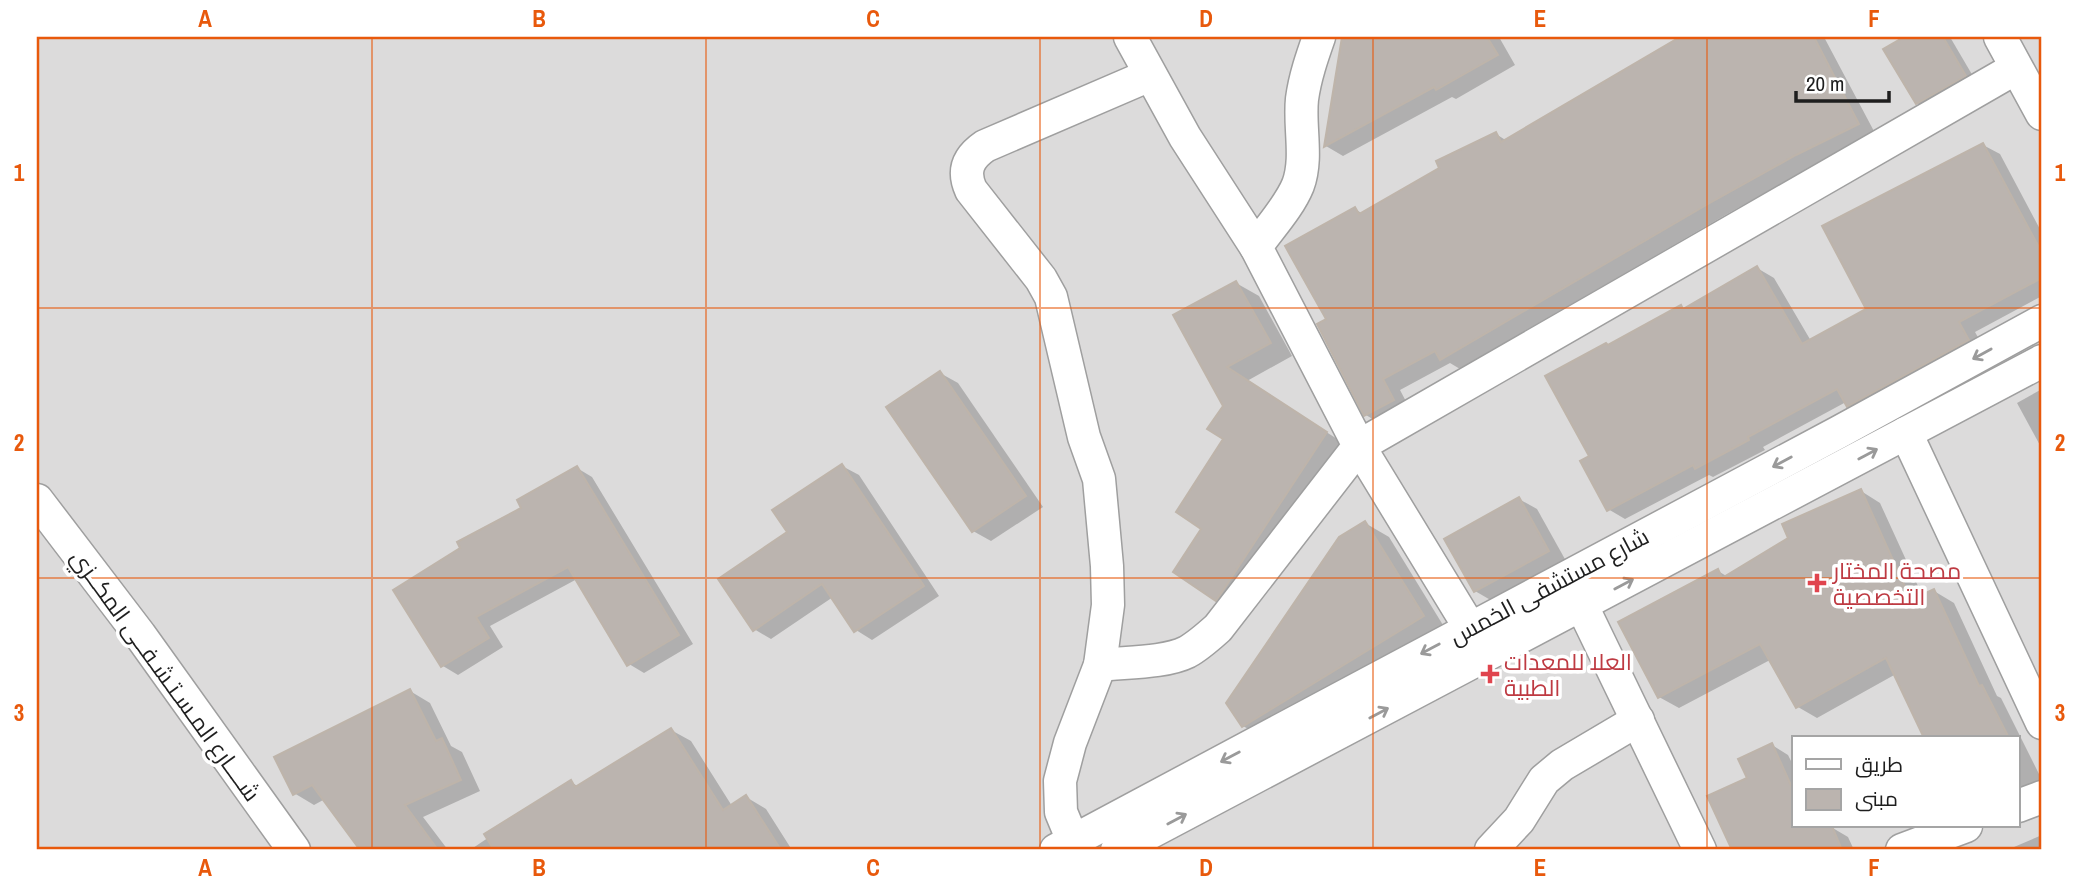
<svg xmlns="http://www.w3.org/2000/svg" width="2079" height="887" viewBox="0 0 2079 887" font-family="'Archivo Narrow',Cairo,sans-serif">
<style>
.residential{fill:#dcdbdb;fill-rule:evenodd}
.shadow{fill:#0003}
.building{fill:#bbb4af;stroke:#beb4aa;stroke-width:2}
.lines{fill:none;stroke-linecap:round;stroke-linejoin:round}
.minor-casing{stroke:#9f9f9f;stroke-width:35}
.minor{stroke:#fff;stroke-width:32}
.oneway{stroke:#9a9a9a}
.grid{fill:none;stroke:#e8590c;stroke-width:2;stroke-opacity:0.55}
.health-dot{fill:#e0444e;stroke:#fff;stroke-width:2.5}
.labels{text-anchor:middle;dominant-baseline:central;stroke-width:7;stroke-linejoin:round;paint-order:stroke}
.health-label{font-size:23px;fill:#be3a42;stroke:#fff;text-anchor:start}
.street-label{font-size:23px;fill:#1e1e1e;stroke:#fff}
.neatline{fill:none;stroke:#e8590c;stroke-width:2.5}
.grid-label{font-size:23px;text-anchor:middle;font-weight:bold;fill:#e8590c}
</style>
<rect width="100%" height="100%" fill="#eeece5"/>
<!-- residential -->
<path class="residential" d="M37,37H2042V850H37ZM1794,738H2018V826H1794Z"/>
<!-- shadow -->
<g class="shadow">
<path d="M1344,37H1499L1515,65L1456,99L1452,97L1343,156L1326,146Z"/>
<path d="M1685,37H1824L1876,135L1815,165L1727,214L1460,369L1450,363L1400,390L1411,411L1384,426L1366,415L1328,320L1355,209L1363,214L1496,134L1507,141Z"/>
<path d="M1908,37H1950L1977,83L1930,110L1917,103L1886,50Z"/>
<path d="M1983,145L2000,154L2042,233V296L1975,332L1985,350L1865,415L1846,402L1763,447L1765,450L1713,477L1709,475L1625,519L1608,509L1591,457L1609,346L1681,307L1686,309L1757,268L1774,278L1811,341L1869,310Z"/>
<path d="M1236,283L1259,296L1292,356L1247,381L1348,446L1239,612L1217,599L1204,528L1226,439L1225,406L1175,316Z"/>
<path d="M940,373L958,383L1043,507L991,541L973,531Z"/>
<path d="M2042,389V449L2017,403Z"/>
<path d="M842,466L859,475L939,596L872,640L856,630L833,597L771,639L754,629Z"/>
<path d="M577,468L592,477L693,644L644,673L629,664L577,579L490,626L503,647L458,675L443,666L395,590L523,508Z"/>
<path d="M1861,491L1880,503L1923,597L1934,591L1954,603L1997,696L2001,698L2042,780L2018,792V738H1932L1896,674L1817,718L1798,707L1770,660L1679,708L1659,697L1718,571L1728,577L1791,539Z"/>
<path d="M1519,499L1537,509L1566,561L1494,602L1475,591Z"/>
<path d="M1365,523L1389,537L1446,630L1266,739L1243,726Z"/>
<path d="M410,691L430,703L451,746L462,752L480,791L423,817L448,850H362L325,799L314,805L294,793Z"/>
<path d="M671,730L691,741L732,806L746,797L766,809L792,850H470L571,782L579,787Z"/>
<path d="M1772,745L1788,755L1794,767V826H1820L1823,831L1831,827L1848,837L1854,850H1734L1710,797L1749,779Z"/>
<path d="M2042,835V850H2007Z"/>
</g>
<!-- building -->
<g class="building">
<path d="M1342,37H1487L1498,55L1436,90L1434,87L1324,147Z"/>
<path d="M1680,37H1814L1859,124L1796,155L1708,204L1440,360L1435,351L1383,379L1394,400L1364,416L1317,324L1326,319L1285,246L1355,207L1359,214L1439,168L1436,161L1496,132L1501,142Z"/>
<path d="M1904,37H1943L1966,76L1916,104L1883,49Z"/>
<path d="M1983,143L2042,253V278L1959,322L1969,340L1847,407L1837,389L1748,437L1749,440L1695,469L1693,465L1607,511L1580,461L1589,456L1545,376L1606,343L1608,345L1681,305L1683,309L1757,266L1802,344L1866,309L1822,226Z"/>
<path d="M1236,281L1271,343L1227,367L1327,432L1216,601L1173,572L1201,529L1176,512L1223,439L1207,429L1223,406L1173,315Z"/>
<path d="M940,371L1026,496L972,532L886,407Z"/>
<path d="M842,464L924,586L854,632L822,584L753,631L718,579L787,532L772,510Z"/>
<path d="M577,466L679,635L627,666L568,567L476,617L489,638L441,667L393,590L460,548L457,542L521,508L517,500Z"/>
<path d="M1861,489L1911,600L1934,589L1979,686L1982,685L2009,738H1924L1886,658L1796,708L1760,644L1658,698L1618,622L1718,569L1722,578L1788,538L1782,524Z"/>
<path d="M1519,497L1549,551L1474,592L1444,539Z"/>
<path d="M1365,521L1424,616L1242,727L1226,703L1339,537Z"/>
<path d="M410,689L436,741L442,738L461,780L405,805L438,850H360L312,785L293,795L274,757Z"/>
<path d="M671,728L723,810L746,795L781,850H494L484,834L571,780L575,787Z"/>
<path d="M1772,743L1794,792V826H1832L1842,850H1732L1707,796L1747,778L1738,759Z"/>
</g>
<g class="lines">
<defs>
<g id="minor">
<path d="M1130,37L1185,137L1256,247"/>
<path d="M2000,37L2042,114"/>
<path d="M1906,433L2042,723"/>
<path d="M37,500L140,635L294,850"/>
<path d="M1582,606L1700,850"/>
<path d="M1470,628L1359,446L2016,68"/>
<path d="M1100,665C1125,662 1165,663 1187,652C1198,646 1208,637 1218,628L1359,446L1256,247C1270,227 1289,207 1298,185C1308,158 1299,127 1302,99C1305,77 1312,57 1319,37"/>
<path d="M2018,806L2042,797"/>
<path d="M1073,841L1061,812L1060,781L1070,743L1100,665L1108,605L1107,566L1099,479L1084,437L1051,297L1041,279L971,190C962,170 969,157 985,146L1150,75"/>
<path d="M1056,850L1839,432L2042,321"/>
<path d="M1117,850L2042,361"/>
<path d="M1491,850L1519,820L1544,780L1562,765L1638,720"/>
<path d="M1902,850L1966,826"/>
</g>
</defs>
<!-- minor casing -->
<use href="#minor" class="minor-casing"/>
<!-- minor -->
<use href="#minor" class="minor"/>
</g>
<!-- one-way arrows -->
<defs><path id="oneway-shaft" d="M-6 0H5M1.5-3L5.5 0L1.5 3" fill="none" stroke-width="1.6" stroke-linecap="round" stroke-linejoin="round" transform="scale(1.75)"/></defs>
<g class="oneway">
<use href="#oneway-shaft" transform="translate(1982 354) rotate(151)"/>
<use href="#oneway-shaft" transform="translate(1868 454) rotate(-28)"/>
<use href="#oneway-shaft" transform="translate(1782 462) rotate(152)"/>
<use href="#oneway-shaft" transform="translate(1624 584) rotate(-28)"/>
<use href="#oneway-shaft" transform="translate(1430 649) rotate(152)"/>
<use href="#oneway-shaft" transform="translate(1379 713) rotate(-28)"/>
<use href="#oneway-shaft" transform="translate(1230 757) rotate(152)"/>
<use href="#oneway-shaft" transform="translate(1177 819) rotate(-28)"/>
</g>
<!-- grid -->
<path class="grid" d="M372,37V850M706,37V850M1040,37V850M1373,37V850M1707,37V850M37,308H2042M37,578H2042"/>
<!-- markers -->
<g class="health-dot">
<path d="M1813.5 572.5h7v7h7v7h-7v7h-7v-7h-7v-7h7z"/>
<path d="M1486.5 663.5h7v7h7v7h-7v7h-7v-7h-7v-7h7z"/>
</g>
<g class="labels">
<!-- health labels -->
<g class="health-label">
<text x="1833" y="570">مصحة المختار<tspan x="1833" dy="26">التخصصية</tspan></text>
<text x="1504" y="661">العلا للمعدات<tspan x="1504" dy="26">الطبية</tspan></text>
</g>
<!-- street labels -->
<g class="street-label">
<text transform="translate(1549 586) rotate(-28)">شارع مستشفى الخمس</text>
<text transform="translate(166 675) rotate(54)">شــــارع المـسـتـشـفــى المكــزي</text>
</g>
</g>
<!-- border -->
<rect width="2079" height="887" fill="none" stroke="#ffffff" stroke-width="77"/>
<!-- legend -->
<rect x="1792" y="736" width="228" height="91" fill="#ffffff" stroke="#a5a5a5" stroke-width="2"/>
<rect x="1806" y="759" width="35" height="10" fill="#ffffff" stroke="#a5a5a5" stroke-width="2"/>
<text x="1855" y="772" font-size="21" fill="#1e1e1e">طريق</text>
<rect x="1806" y="789" width="35" height="21" fill="#bbb4af" stroke="#a5a5a5" stroke-width="2"/>
<text x="1855" y="806" font-size="21" fill="#1e1e1e">مبنى</text>
<!-- scale -->
<path d="M1796 91v10h93v-10" fill="none" stroke="#1e1e1e" stroke-width="3.5"/>
<text x="1806" y="91" font-size="21" fill="#1e1e1e" stroke="#ffffff" stroke-width="5" paint-order="stroke">20 m</text>
<rect x="38" y="38" width="2002" height="810" class="neatline"/>
<g class="grid-label">
<text x="205" y="27">A</text>
<text x="539" y="27">B</text>
<text x="873" y="27">C</text>
<text x="1206" y="27">D</text>
<text x="1540" y="27">E</text>
<text x="1874" y="27">F</text>
<text x="19" y="181">1</text>
<text x="2060" y="181">1</text>
<text x="19" y="451">2</text>
<text x="2060" y="451">2</text>
<text x="19" y="721">3</text>
<text x="2060" y="721">3</text>
<text x="205" y="876">A</text>
<text x="539" y="876">B</text>
<text x="873" y="876">C</text>
<text x="1206" y="876">D</text>
<text x="1540" y="876">E</text>
<text x="1874" y="876">F</text>
</g>
</svg>
